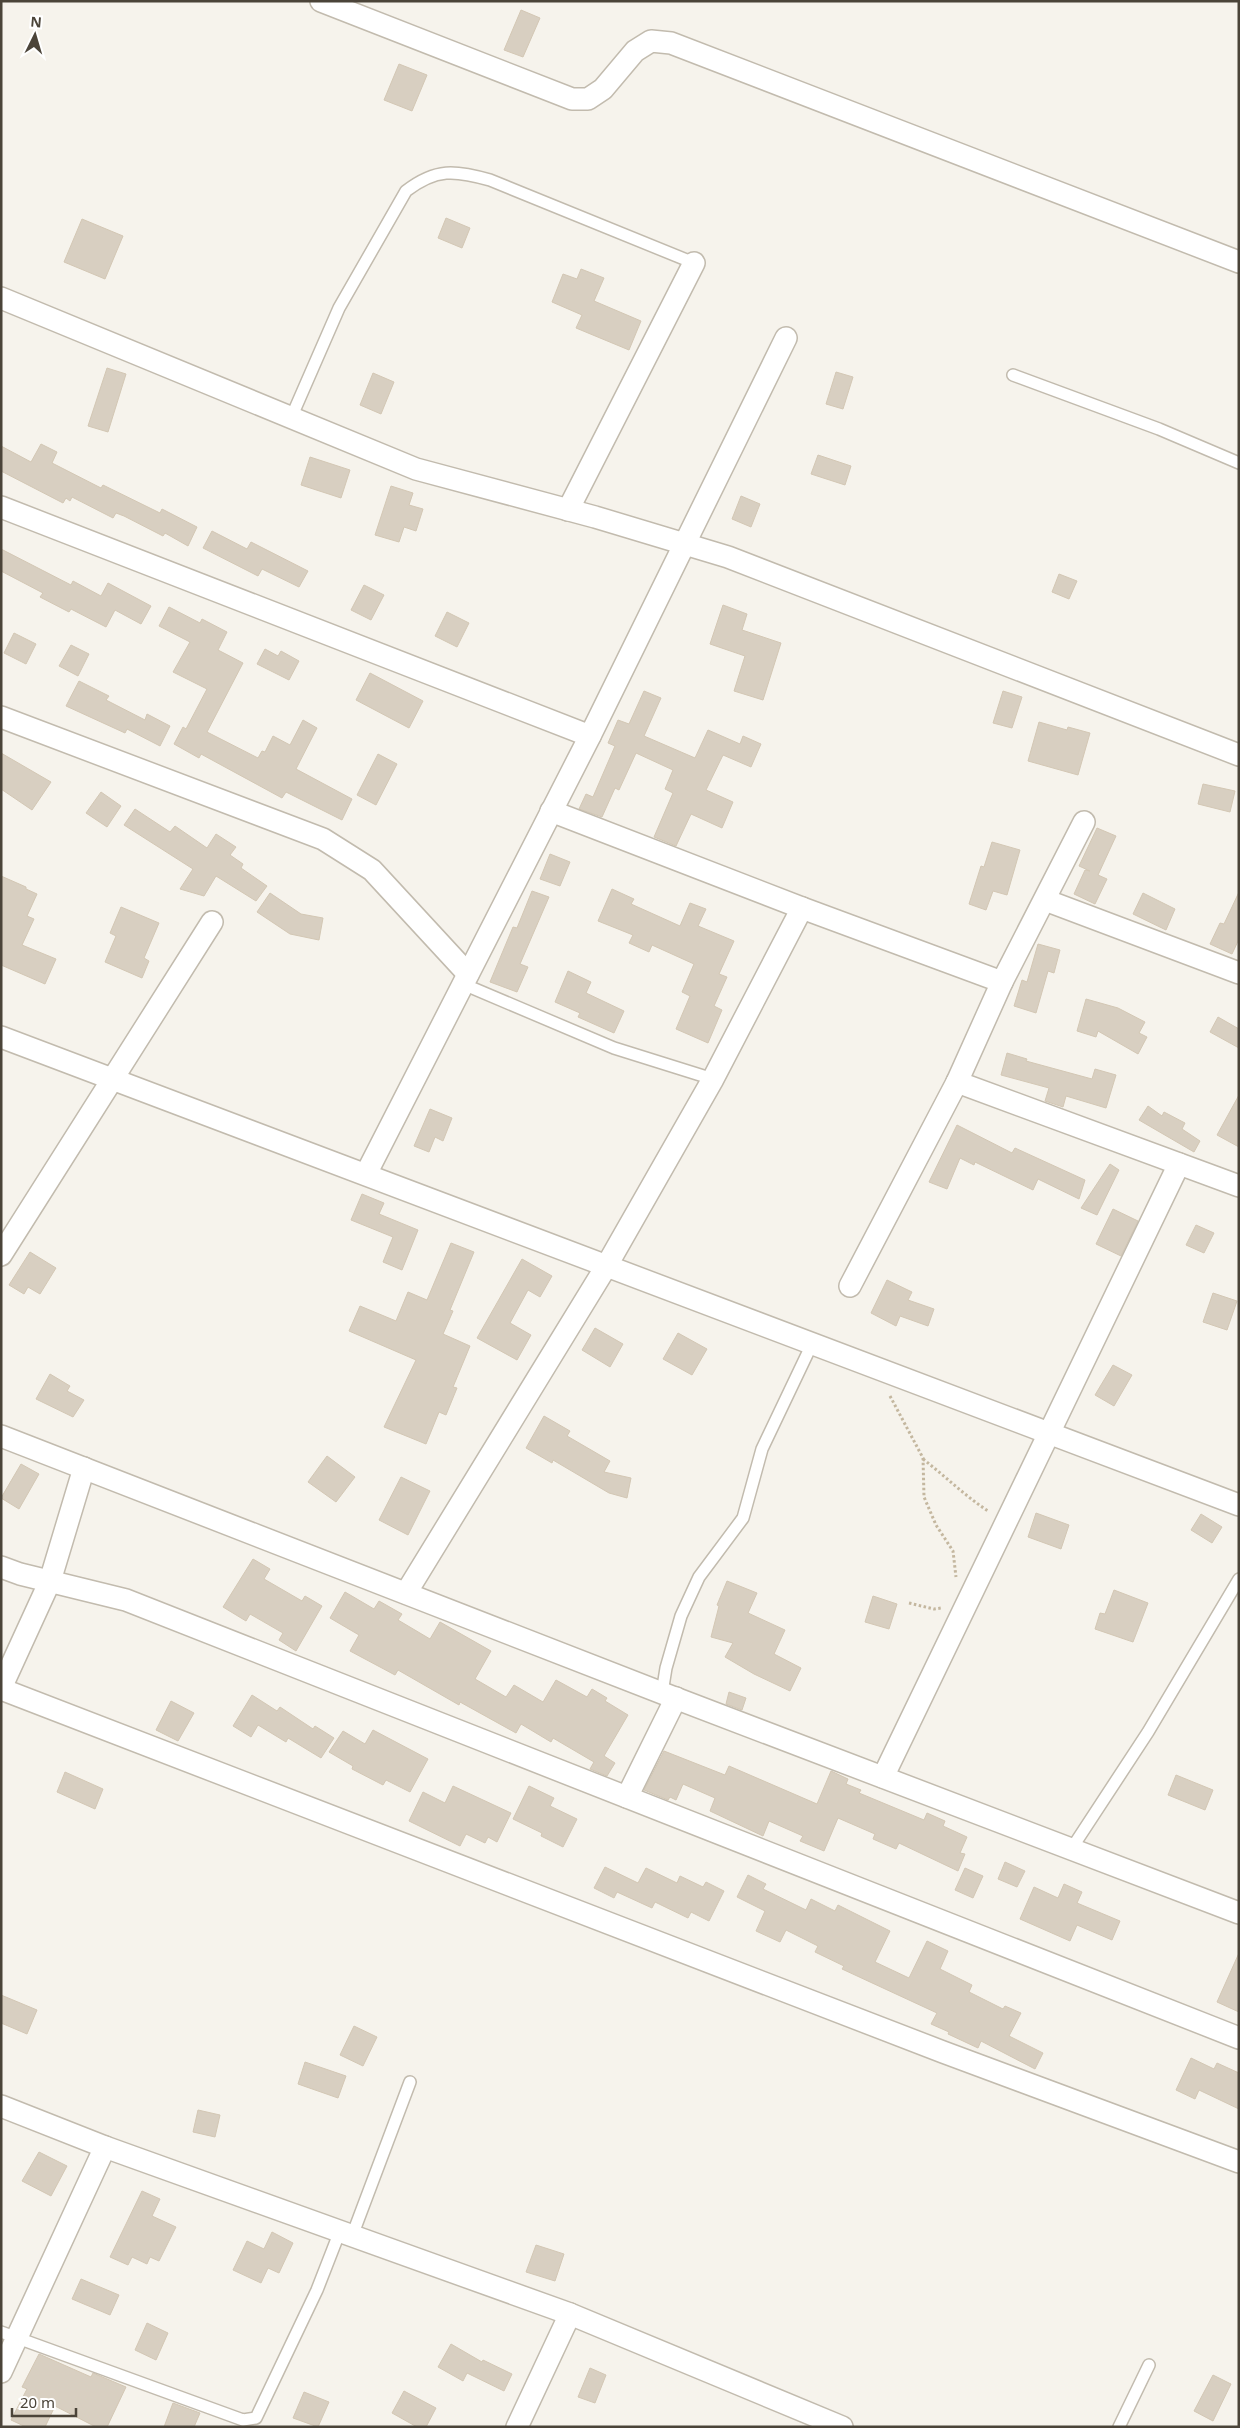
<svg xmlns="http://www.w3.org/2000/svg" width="1240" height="2428" viewBox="0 0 1240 2428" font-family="'Noto Sans',sans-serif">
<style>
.building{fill:#d8cfc1;stroke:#d3c7b4}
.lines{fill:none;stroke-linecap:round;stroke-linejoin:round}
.service-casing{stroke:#c2bbae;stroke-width:14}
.minor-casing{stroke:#c2bbae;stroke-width:24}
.path{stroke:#c4b79f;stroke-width:3;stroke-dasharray:2.5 2.5;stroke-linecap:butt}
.service{stroke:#fff;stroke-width:11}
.minor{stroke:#fff;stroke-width:21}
</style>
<rect width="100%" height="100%" fill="#f6f3ec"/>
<!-- building -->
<g class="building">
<path d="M521,10L540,18L523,57L504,50Z"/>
<path d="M399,64L427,75L412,111L384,100Z"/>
<path d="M446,218L470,228L462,248L438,238Z"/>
<path d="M82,219L123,236L105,279L64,262Z"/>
<path d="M581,269L604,278L594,301L641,321L629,350L576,328L582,315L552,302L563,274L577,279Z"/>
<path d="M107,368L126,374L108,432L88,426Z"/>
<path d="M836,372L853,377L843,409L826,404Z"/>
<path d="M373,373L394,382L381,414L360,405Z"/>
<path d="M41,444L57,452L52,463L101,488L103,485L160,513L162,509L197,527L188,546L165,533L163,536L124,516L116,513L113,518L72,497L70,501L66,498L63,503L1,471V446L31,462Z"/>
<path d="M818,455L851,466L845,485L811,474Z"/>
<path d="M310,457L350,470L341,498L301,485Z"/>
<path d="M391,486L413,493L409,505L423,509L416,531L404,527L399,542L375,535Z"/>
<path d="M741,496L760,504L751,527L732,519Z"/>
<path d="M212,531L247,549L251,542L308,571L299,587L262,569L258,576L203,548Z"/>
<path d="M1,549L71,585L73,581L101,596L108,583L151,606L141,624L115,610L106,627L71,609L69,612L40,597L43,593L1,571Z"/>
<path d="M1059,574L1077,581L1069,599L1052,592Z"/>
<path d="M364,585L384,595L371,620L351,610Z"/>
<path d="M723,605L747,614L742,630L781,643L763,700L734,691L745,656L710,644Z"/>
<path d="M169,607L200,623L202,619L227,632L218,650L243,663L207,732L258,758L262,751L265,752L273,736L290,745L303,720L317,728L296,769L352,799L342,820L286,792L282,798L201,754L199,758L174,744L183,727L186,729L207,689L173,672L190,642L159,626Z"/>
<path d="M447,612L469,623L457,647L435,636Z"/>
<path d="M14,633L36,644L26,664L4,653Z"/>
<path d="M71,645L89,654L78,676L59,666Z"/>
<path d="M265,649L278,656L281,651L299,661L289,680L257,664Z"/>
<path d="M370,673L423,701L409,728L356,700Z"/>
<path d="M79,681L109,696L106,700L145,720L147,714L170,726L160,746L127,729L125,733L66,706Z"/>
<path d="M644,691L661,698L644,736L695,758L708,730L740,744L743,736L761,744L751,767L723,755L706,790L733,802L722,828L691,814L676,846L654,837L673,793L665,789L673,770L636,753L619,790L615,788L602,817L579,809L586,794L593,797L615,746L608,743L618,720L629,724Z"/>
<path d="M1003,691L1022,697L1012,728L993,723Z"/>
<path d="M1039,722L1067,730L1068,727L1090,733L1078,775L1028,761Z"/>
<path d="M1,753L51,782L32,810L1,789Z"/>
<path d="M378,754L397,764L376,805L357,795Z"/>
<path d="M1203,784L1235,791L1230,812L1198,804Z"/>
<path d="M101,792L121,806L107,827L86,813Z"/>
<path d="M135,809L170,832L175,826L207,848L216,834L236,847L230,855L243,864L241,868L267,886L256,901L216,876L204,896L180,889L193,869L124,825Z"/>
<path d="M1097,828L1116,836L1098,875L1107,879L1095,904L1074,894L1085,870L1090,871L1079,866Z"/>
<path d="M992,842L1020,850L1007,895L993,891L986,910L969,904L981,866L984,867Z"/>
<path d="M550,854L570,862L560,886L540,879Z"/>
<path d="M1,876L26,887V889L37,894L27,916L34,919L22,945L56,959L45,984L1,965Z"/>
<path d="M612,889L634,899L631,904L680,926L690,903L706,909L698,926L734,941L719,974L727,977L714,1006L722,1010L708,1043L676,1029L690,996L682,992L694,964L652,945L649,952L629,943L633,935L598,921Z"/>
<path d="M532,891L549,897L520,964L528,967L517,992L490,982L513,927L517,928Z"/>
<path d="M1239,892V939L1232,954L1210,944L1220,923L1224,924Z"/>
<path d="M270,893L301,914L323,918L319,940L290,934L257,912Z"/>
<path d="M1143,893L1175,909L1166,930L1133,914Z"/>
<path d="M121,907L159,923L144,958L149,961L142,978L105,962L116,936L110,933Z"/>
<path d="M1038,944L1060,950L1054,973L1048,971L1036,1013L1014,1006L1022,980L1027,982Z"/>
<path d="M568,971L591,982L586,993L624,1011L614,1033L578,1017L580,1013L555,1002Z"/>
<path d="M1086,999L1118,1008L1145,1022L1139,1033L1147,1037L1138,1054L1098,1031L1096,1037L1077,1031Z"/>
<path d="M1218,1017L1239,1029V1048L1210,1032Z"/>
<path d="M1007,1053L1027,1059L1026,1061L1092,1079L1095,1069L1116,1075L1106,1108L1066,1096L1063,1107L1045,1101L1049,1088L1001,1075Z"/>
<path d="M1239,1095V1147L1217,1135Z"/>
<path d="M1148,1106L1162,1116L1164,1112L1185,1123L1182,1129L1200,1141L1194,1152L1139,1120Z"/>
<path d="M430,1109L452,1118L443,1141L435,1137L429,1152L414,1146Z"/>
<path d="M957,1125L1012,1153L1015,1148L1085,1180L1079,1199L1038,1179L1033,1190L975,1162L974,1165L960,1158L947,1189L929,1182Z"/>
<path d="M1110,1164L1119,1170L1097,1215L1081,1208Z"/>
<path d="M362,1194L384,1203L379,1214L418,1230L402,1270L383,1262L393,1237L351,1220Z"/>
<path d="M1113,1209L1138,1221L1121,1256L1096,1244Z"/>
<path d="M1196,1225L1214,1233L1204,1253L1186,1245Z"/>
<path d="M451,1243L474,1252L450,1310L453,1311L443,1334L470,1346L453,1387L457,1388L446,1415L439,1412L426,1444L384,1427L416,1360L349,1331L360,1306L396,1321L408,1292L427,1300Z"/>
<path d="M30,1252L56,1268L40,1294L28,1287L24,1294L9,1285Z"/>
<path d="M522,1259L552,1276L540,1297L528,1290L510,1323L531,1335L517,1360L477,1338Z"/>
<path d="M887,1280L912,1292L908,1300L934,1309L928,1326L900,1316L896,1326L871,1313Z"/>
<path d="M1213,1293L1237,1301L1227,1330L1203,1322Z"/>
<path d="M595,1328L623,1344L610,1367L582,1350Z"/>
<path d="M678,1333L707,1349L692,1375L663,1359Z"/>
<path d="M1113,1365L1132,1375L1114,1406L1095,1395Z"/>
<path d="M50,1374L70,1386L67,1391L84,1400L73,1417L36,1399Z"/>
<path d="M544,1416L570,1431L567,1436L610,1461L604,1472L631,1478L627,1498L609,1493L553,1460L552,1463L526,1448Z"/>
<path d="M327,1456L355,1477L336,1502L308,1482Z"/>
<path d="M21,1464L39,1474L19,1509L1,1498Z"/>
<path d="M401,1477L430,1491L408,1535L379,1520Z"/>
<path d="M1036,1513L1069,1525L1061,1549L1028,1537Z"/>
<path d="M1201,1514L1222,1527L1212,1543L1191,1530Z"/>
<path d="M253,1559L270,1569L264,1579L302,1601L305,1596L322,1606L296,1651L279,1640L283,1633L250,1614L246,1621L223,1607Z"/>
<path d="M727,1581L757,1593L748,1613L785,1630L774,1654L801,1668L790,1691L754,1674L725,1657L733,1643L711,1637L719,1606L717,1605Z"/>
<path d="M1114,1590L1148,1603L1133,1642L1095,1629L1100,1613L1105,1614Z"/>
<path d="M345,1592L374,1609L379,1601L402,1614L398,1620L430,1639L440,1622L491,1651L475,1679L506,1697L514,1685L543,1702L556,1680L587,1697L592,1689L607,1698L605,1701L628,1715L604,1756L615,1763L607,1776L590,1769L594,1762L553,1738L551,1742L521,1724L516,1733L460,1702L459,1705L398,1670L395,1675L350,1651L359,1635L330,1618Z"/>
<path d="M873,1596L897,1604L889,1629L865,1622Z"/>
<path d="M729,1692L746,1698L742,1710L726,1704Z"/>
<path d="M252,1695L277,1711L280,1707L313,1729L315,1726L334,1738L321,1758L288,1738L286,1742L258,1725L251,1737L233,1726Z"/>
<path d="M171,1701L194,1713L178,1741L156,1730Z"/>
<path d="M373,1730L428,1759L410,1792L386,1780L383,1785L352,1769L353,1766L329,1752L343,1731L365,1744Z"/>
<path d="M664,1751L725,1775L729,1766L817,1804L831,1771L848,1779L846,1784L861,1790L859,1793L924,1820L927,1813L945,1821L943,1826L967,1837L960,1853L965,1854L958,1871L899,1843L896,1849L873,1839L875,1834L838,1818L824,1851L800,1841L803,1836L769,1821L763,1836L710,1811L715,1798L683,1784L676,1800L670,1797L668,1800L644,1790Z"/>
<path d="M65,1772L103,1789L95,1809L57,1792Z"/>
<path d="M1176,1775L1213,1790L1205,1810L1168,1795Z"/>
<path d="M453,1786L511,1813L497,1842L488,1837L485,1843L466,1834L460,1846L409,1821L423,1792L445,1803Z"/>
<path d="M529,1786L554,1798L550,1806L577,1819L563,1847L541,1836L542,1833L513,1819Z"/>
<path d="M1005,1862L1025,1871L1017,1887L998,1879Z"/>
<path d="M605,1867L638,1883L646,1868L677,1883L680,1876L703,1887L706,1882L724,1891L709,1921L691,1912L688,1918L655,1902L652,1908L617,1892L614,1898L594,1888Z"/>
<path d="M965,1868L983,1876L973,1898L955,1890Z"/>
<path d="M748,1875L766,1884L763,1889L806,1910L811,1899L835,1911L838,1905L890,1931L875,1962L909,1978L927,1941L948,1951L940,1969L972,1985L969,1992L1003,2009L1005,2006L1021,2013L1009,2036L1043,2053L1035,2069L981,2041L978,2048L948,2034L949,2032L931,2024L937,2013L842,1969L844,1966L815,1952L818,1946L786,1930L780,1942L756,1931L765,1911L737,1897Z"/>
<path d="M1064,1884L1082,1892L1077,1903L1120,1921L1112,1940L1077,1925L1070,1941L1020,1919L1034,1887L1058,1898Z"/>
<path d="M1239,1953V2012L1217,2002Z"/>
<path d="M1,1995L37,2010L27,2034L1,2023Z"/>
<path d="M354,2026L377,2037L363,2066L340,2055Z"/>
<path d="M1191,2058L1214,2069L1217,2063L1239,2073V2109L1199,2090L1195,2099L1176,2090Z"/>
<path d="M305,2062L346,2076L338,2098L298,2084Z"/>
<path d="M198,2110L220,2115L215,2137L193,2132Z"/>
<path d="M39,2152L67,2166L51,2196L22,2181Z"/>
<path d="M142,2191L160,2199L152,2216L176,2227L159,2261L150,2257L147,2264L132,2257L128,2265L110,2257Z"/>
<path d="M272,2232L293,2243L279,2273L268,2268L261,2283L233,2270L247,2241L264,2249Z"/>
<path d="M536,2245L564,2254L555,2281L526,2272Z"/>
<path d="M81,2279L119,2295L110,2315L72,2299Z"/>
<path d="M147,2323L168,2333L156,2360L135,2350Z"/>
<path d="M451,2344L482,2362L483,2360L512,2374L504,2391L467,2373L463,2381L438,2367Z"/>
<path d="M39,2354L91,2377L93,2373L126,2387L107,2427H96L55,2406L45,2427H26L11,2420L27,2389L22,2387Z"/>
<path d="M590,2368L606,2375L595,2403L578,2397Z"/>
<path d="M1213,2375L1231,2384L1213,2421L1194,2411Z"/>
<path d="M404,2391L436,2408L426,2427H417L392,2413Z"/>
<path d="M304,2392L329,2402L318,2427L293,2418Z"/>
<path d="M173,2403L200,2413L194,2427H164Z"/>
</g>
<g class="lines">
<defs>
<g id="service">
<path d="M1013,375L1159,429L1239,463"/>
<path d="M291,418L339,308L406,191C436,168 455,170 490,180L694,263"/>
<path d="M463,984L614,1048L713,1079"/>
<path d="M662,1693L666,1668L681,1616L699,1577L743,1518L762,1449L812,1344"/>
<path d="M1072,1848L1148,1732L1239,1579"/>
<path d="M352,2236L410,2082"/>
<path d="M1,2332L243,2420L256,2418L317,2290L340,2231"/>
<path d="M1119,2427L1149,2365"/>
</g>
<g id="minor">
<path d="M321,1L572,99H588L603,89L635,51L651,41L671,43L1239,262"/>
<path d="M1,298L416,469L595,517L728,557L1239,755"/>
<path d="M1,507L590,736"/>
<path d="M568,510L694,263"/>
<path d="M1,717L323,839L372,870L468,974"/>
<path d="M551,811L802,908L1002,982"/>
<path d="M1045,900L1239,973"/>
<path d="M1,1037L1239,1505"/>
<path d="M957,1082L1239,1186"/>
<path d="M366,1174L590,736L786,338"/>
<path d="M1,1255L212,922"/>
<path d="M850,1286L957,1082L1002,982L1084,822"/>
<path d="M1,1436L662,1693L1239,1913"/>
<path d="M1,1567L20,1574L126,1600L1239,2038"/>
<path d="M406,1593L607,1265L713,1079L802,908"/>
<path d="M1,1688L50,1581L84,1468"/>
<path d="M1,1689L943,2052L1239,2162"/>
<path d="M883,1777L1179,1164"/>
<path d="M627,1797L676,1698"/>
<path d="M1,2106L105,2147L570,2314L842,2427"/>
<path d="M1,2372L105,2147"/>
<path d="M517,2427L570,2314"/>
</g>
</defs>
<!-- service casing -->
<use href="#service" class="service-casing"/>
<!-- minor casing -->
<use href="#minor" class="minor-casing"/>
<!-- path -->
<g class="path">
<path d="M890,1396L923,1458L924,1497L936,1525L953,1551L956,1577"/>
<path d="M923,1459C945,1476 965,1496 988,1511"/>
<path d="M909,1603L934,1609L941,1608"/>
</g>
<!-- service -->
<use href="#service" class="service"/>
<!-- minor -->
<use href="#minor" class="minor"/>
</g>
<!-- border -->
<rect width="1240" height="2428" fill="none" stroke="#4b4439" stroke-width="5"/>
<!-- north arrow -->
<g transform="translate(35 35) rotate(5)" stroke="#ffffff" stroke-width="4" paint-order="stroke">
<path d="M0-4L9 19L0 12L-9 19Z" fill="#4b4439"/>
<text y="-8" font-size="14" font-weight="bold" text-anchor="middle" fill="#4b4439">N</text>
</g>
<!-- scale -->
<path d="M12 2408v8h64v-8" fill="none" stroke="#4b4439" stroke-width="2.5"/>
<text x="20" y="2408" font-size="15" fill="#4b4439" stroke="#ffffff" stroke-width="4" paint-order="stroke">20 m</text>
</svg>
